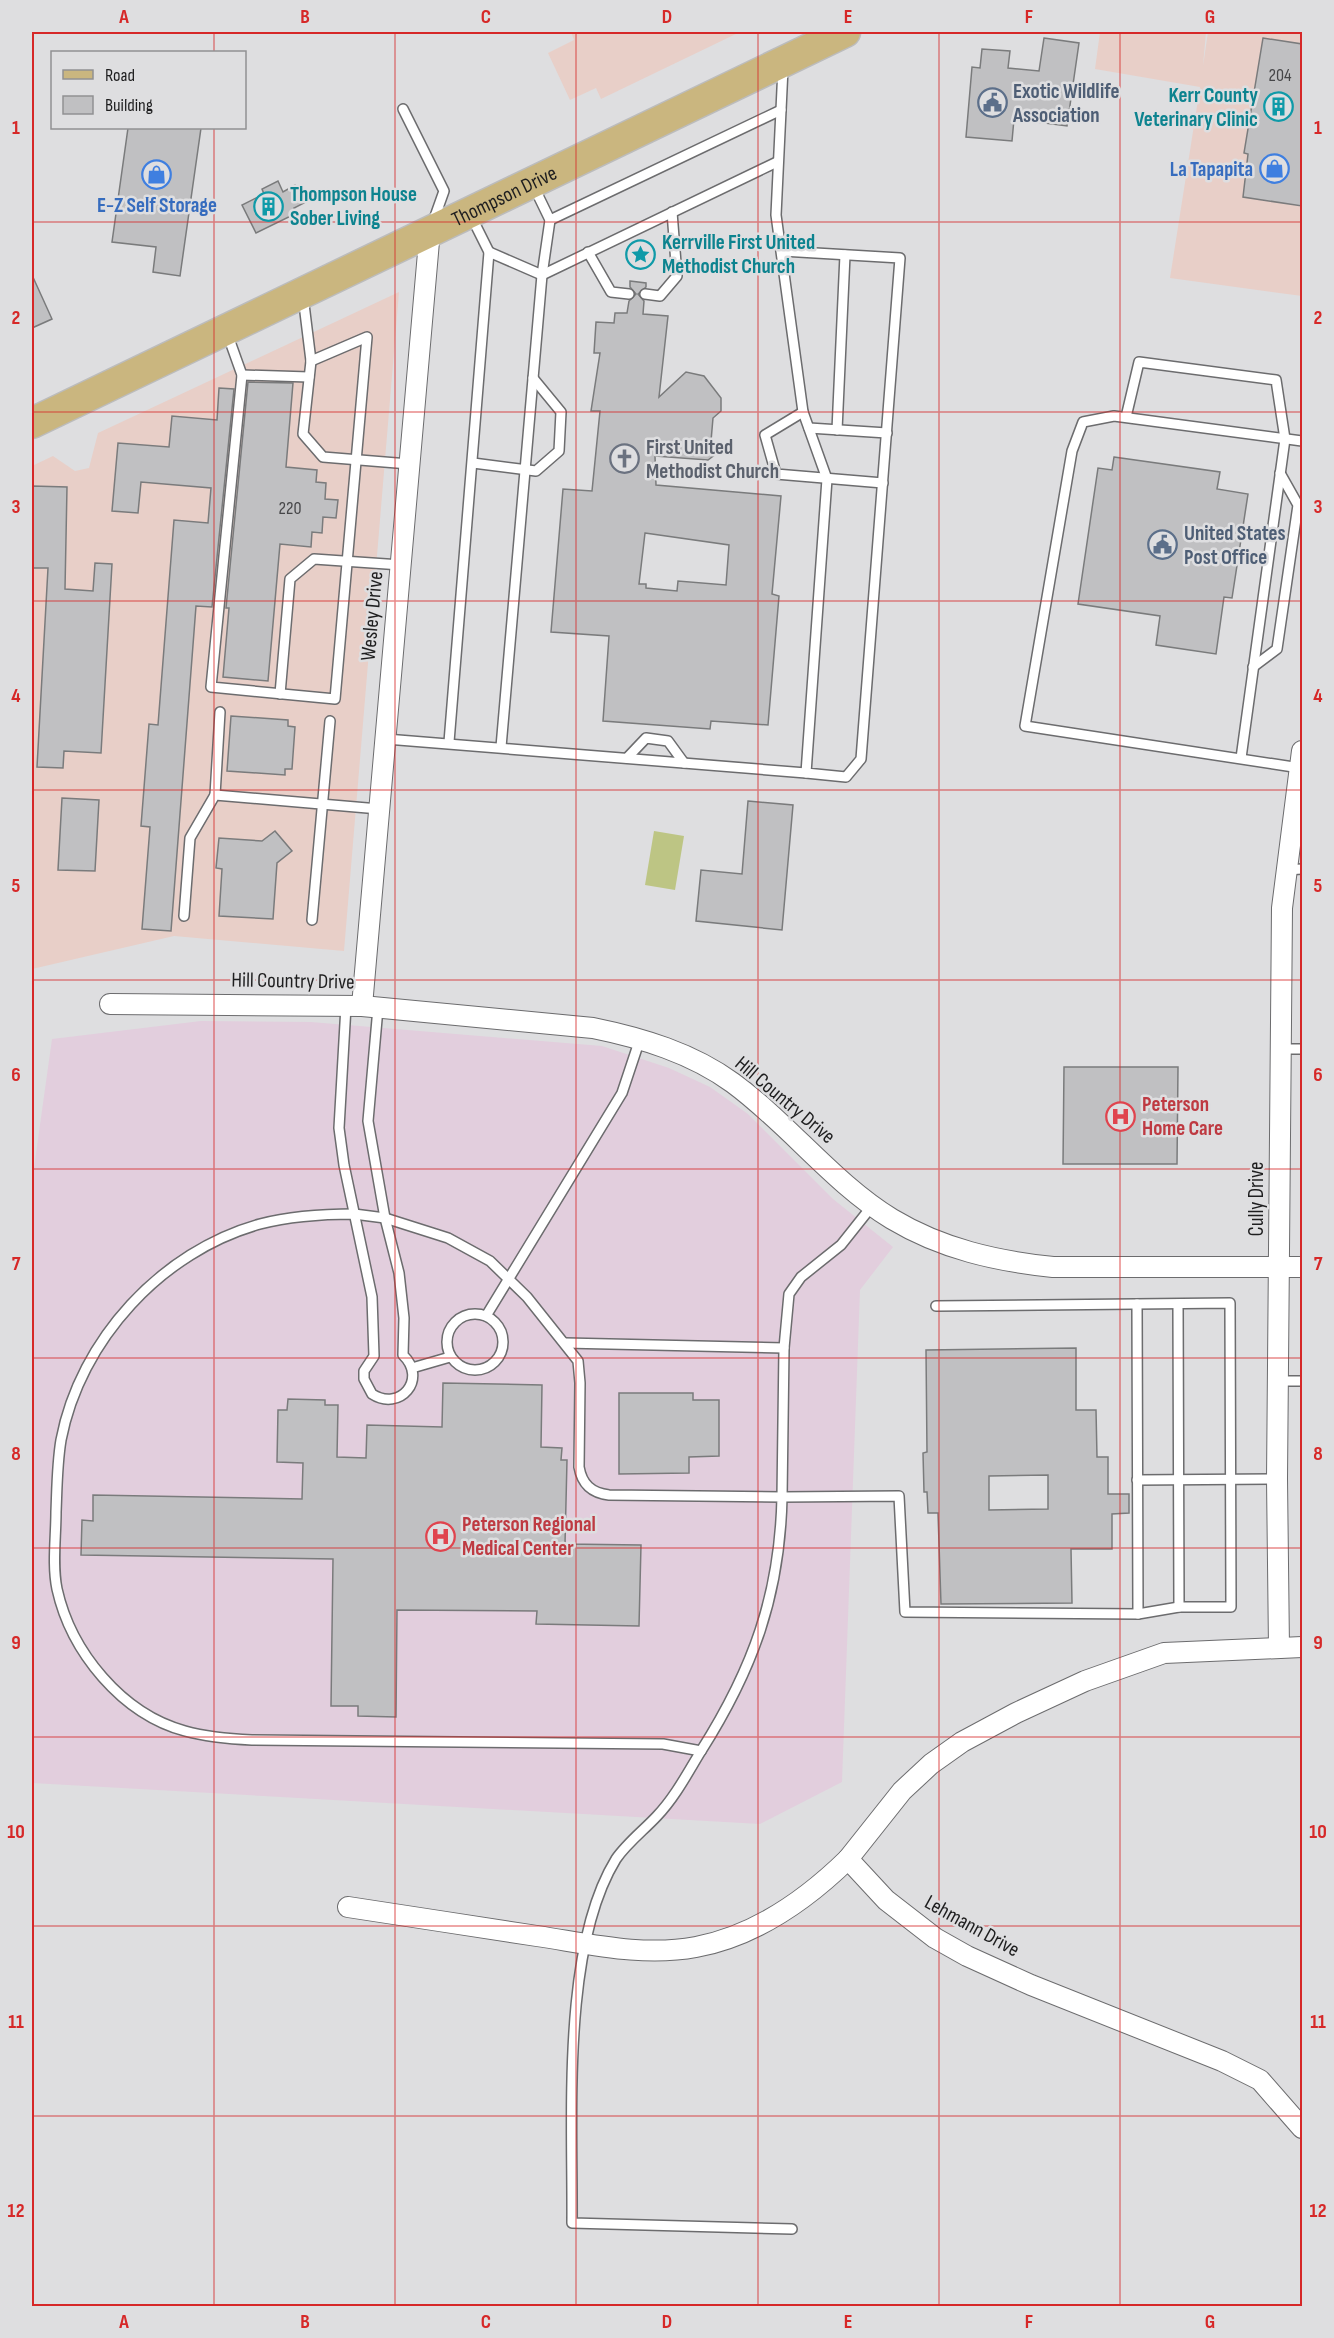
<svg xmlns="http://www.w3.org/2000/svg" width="1334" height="2338" viewBox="0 0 1334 2338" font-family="'Sofia Sans Condensed',sans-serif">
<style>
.commercial{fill:#e8cfc8}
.medical{fill:#e2cedd}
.green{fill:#bdc584}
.building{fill:#c0c0c2;stroke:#7a7b7c;stroke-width:1.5;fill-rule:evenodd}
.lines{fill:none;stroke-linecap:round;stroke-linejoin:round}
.service-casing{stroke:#6c6c6e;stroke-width:12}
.minor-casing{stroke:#6c6c6e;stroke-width:22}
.primary-casing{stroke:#bcbcbc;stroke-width:33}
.service{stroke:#fff;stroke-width:9}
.minor{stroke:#fff;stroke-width:20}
.primary{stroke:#cab67f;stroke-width:30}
.grid{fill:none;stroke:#d62828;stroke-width:1.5;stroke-opacity:0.55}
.labels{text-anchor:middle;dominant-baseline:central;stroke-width:5;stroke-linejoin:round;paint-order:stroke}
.number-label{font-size:18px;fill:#464648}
.service-label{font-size:21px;font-weight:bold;fill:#4e5e75;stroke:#dedee0;text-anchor:start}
.culture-label{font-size:21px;font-weight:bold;fill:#0d838f;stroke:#dedee0;text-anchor:start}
.shop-label{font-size:21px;font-weight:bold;fill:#366cbe;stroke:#dedee0;text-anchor:end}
.street-label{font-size:21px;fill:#1e1e1f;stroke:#dedee0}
.worship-label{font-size:21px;font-weight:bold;fill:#5b616d;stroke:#dedee0;text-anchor:start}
.health-label{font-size:21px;font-weight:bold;fill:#be3a42;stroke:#dedee0;text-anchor:start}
.neatline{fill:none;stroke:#d62828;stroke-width:2}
.grid-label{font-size:20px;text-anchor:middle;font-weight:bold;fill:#d62828}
</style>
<rect width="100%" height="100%" fill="#dedee0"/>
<!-- commercial -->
<g class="commercial">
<path d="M571,32H740L601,99L596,88L570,100L548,53L574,40Z"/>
<path d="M1100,32H1206L1203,66L1208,32H1302V296L1170,278L1200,87L1095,69Z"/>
<path d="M399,292L344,951L174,936L32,969V466L53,456L75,471L89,468L98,433Z"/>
</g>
<!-- medical -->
<path class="medical" d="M201,1021L311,1022L602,1046L669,1068L710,1087L748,1114L833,1199L893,1247L860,1290L842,1782L760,1824L32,1783V1182L52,1039Z"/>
<!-- green -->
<path class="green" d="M654,831L684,836L675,890L645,885Z"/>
<!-- building -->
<g class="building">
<path d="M1044,38L1079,43L1067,126L1014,119L1012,141L966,137L972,67L980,68L982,49L1010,51L1008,68L1039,71Z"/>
<path d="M1263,38L1302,44V206L1243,197L1248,154L1244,153Z"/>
<path d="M128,128H201L180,276L153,272L156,247L112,242Z"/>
<path d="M278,181L283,192L295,185L304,203L294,208L297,213L256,233L242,205L264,194L262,189Z"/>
<path d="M32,275L52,319L32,328Z"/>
<path d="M630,281L646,283V287L638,294L644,301L643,314L668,316L659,397L686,372L704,376L721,398V411L713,418L711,441L720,451L708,460L655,456L656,485L781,496L772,594L779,596L768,725L711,721L710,729L603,721L609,636L551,632L563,489L592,491L600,411H591L600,353H594L596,322L614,323L615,313H627L629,301L636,294L630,287ZM645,533L729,545L726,585L678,581L677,591L646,588V584H639Z"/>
<path d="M248,382L293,383L286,467L317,470L316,482L326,483L325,499L338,500L336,518L323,517L322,533L312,532L311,547L280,544L268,681L223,677L229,608H226Z"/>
<path d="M219,388L234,389L212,607L196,606L171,931L142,929L150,827L141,826L149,724L158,725L174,520L208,523L211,488L141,482L138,513L112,511L118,443L169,447L172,416L217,420Z"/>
<path d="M1114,457L1220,472L1217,489L1248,494L1232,598L1224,597L1216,654L1156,645L1160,616L1078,604L1098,468L1112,470Z"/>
<path d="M32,486L67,487L65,589L93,591L95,563L112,564L101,753L64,751L63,768L37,767L48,568H32Z"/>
<path d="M231,716L288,720V726L295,727L292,769H285V775L227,771Z"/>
<path d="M62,798L99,800L95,871L58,870Z"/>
<path d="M748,801L793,805L782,930L696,921L701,870L742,874Z"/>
<path d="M275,831L292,851L277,863L273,919L219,916L222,869L216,868L219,838L262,841Z"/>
<path d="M1064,1067H1178L1177,1164H1063Z"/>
<path d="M1076,1348V1410H1096L1097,1457H1108V1494H1129V1513L1112,1514V1549H1071L1072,1603L941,1604L938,1513H928L927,1492H924L923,1453L927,1452L926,1350ZM1048,1475V1509L989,1510V1476Z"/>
<path d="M443,1383L542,1385L541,1447L562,1448L561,1460H567L565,1544L641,1545L639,1626L536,1624L537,1611L397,1610L396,1717L358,1716V1706H331L333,1559L81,1555L82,1520L93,1521V1495L302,1499L303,1463L277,1462L278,1410H287L288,1399L325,1400V1405H338L337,1457L366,1458L367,1425L442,1427Z"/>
<path d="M619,1393H693V1400H719V1456L689,1457V1473L619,1474Z"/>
</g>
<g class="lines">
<defs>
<g id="service">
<path d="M403,109L444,191L433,222"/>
<path d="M550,220L781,110"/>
<path d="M782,251L900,258L861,759L846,777L806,773L827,479L803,412L776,215L783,68"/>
<path d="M489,252L542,275L777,162"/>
<path d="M588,252L611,292L629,294"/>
<path d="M645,294L660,296L677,276L672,212"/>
<path d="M303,296L311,361L303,434L323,457L409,464"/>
<path d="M227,333L242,375L211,687L335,699L367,337L311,361"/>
<path d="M242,375L309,377"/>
<path d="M803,412L765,435L776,474L883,483"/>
<path d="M1126,417L1139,362L1276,380L1285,439L1241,758"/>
<path d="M809,428L887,433"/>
<path d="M837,430L845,255"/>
<path d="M473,463L536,471L559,451L561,412L533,378"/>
<path d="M1253,667L1277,649L1298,505L1280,473"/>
<path d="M280,694L290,579L314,559L401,565"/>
<path d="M386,739L806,773"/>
<path d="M449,742L489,252L471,216"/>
<path d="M501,747L542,275L550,220L533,185"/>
<path d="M627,758L646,738L668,741L684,763"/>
<path d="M1300,768L1025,726L1072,451L1083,422L1114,416L1302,441"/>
<path d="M215,795L220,712"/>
<path d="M1285,870L1302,869"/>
<path d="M184,916L190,838L215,795L379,809"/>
<path d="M312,920L330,721"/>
<path d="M346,1006L339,1128L344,1165L372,1297L374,1356L364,1371V1379L372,1394C400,1412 428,1379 403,1355L404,1318L399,1273L385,1218L368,1121L378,1008"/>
<path d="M1281,1049H1302"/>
<path d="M872,1206L841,1245L801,1277L789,1294L784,1348L782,1497L899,1496L905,1612L1138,1614L1179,1607H1231L1230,1303L936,1306"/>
<path d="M354,1214L385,1218L448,1238L490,1261L527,1297L578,1361L580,1383L579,1467C582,1484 591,1493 609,1495L782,1497C780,1595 753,1669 701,1751L663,1744L252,1740C230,1739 207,1737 185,1731C122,1714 71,1652 57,1589C52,1565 56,1537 56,1512C57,1488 57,1464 61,1440C80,1340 162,1251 260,1224C291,1216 323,1214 354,1214Z"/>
<path d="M1137,1304L1138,1614"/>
<path d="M1178,1304L1179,1607"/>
<circle cx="475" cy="1342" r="28"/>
<path d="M486,1316L622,1093L640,1039"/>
<path d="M565,1343L784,1348"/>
<path d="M412,1368L450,1357"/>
<path d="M1279,1381H1302"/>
<path d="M1137,1480L1277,1479"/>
<path d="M701,1751C687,1774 675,1797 657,1816C644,1830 627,1843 616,1859C561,1948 573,2119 572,2223L792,2229"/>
</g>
<g id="minor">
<path d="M110,1004L362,1006L593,1028C642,1038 692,1053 733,1083C789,1124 833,1183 892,1219C942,1249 996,1261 1053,1267H1302"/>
<path d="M362,1006L430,230"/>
<path d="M1302,1647L1164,1653L1085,1681L1016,1713L962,1742L931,1764L902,1791L848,1859L886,1900L935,1938L967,1956L1031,1985L1222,2061L1260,2080L1302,2128"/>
<path d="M1279,1648L1277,1479L1282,908L1302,751"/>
<path d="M348,1907C411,1917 474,1926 537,1936C590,1944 643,1957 696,1947C755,1936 806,1900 848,1859"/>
</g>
<g id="primary">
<path id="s1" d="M32,423L845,32"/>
</g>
</defs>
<!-- service casing -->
<use href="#service" class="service-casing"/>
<!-- minor casing -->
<use href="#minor" class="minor-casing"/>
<!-- primary casing -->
<use href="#primary" class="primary-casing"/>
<!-- service -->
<use href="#service" class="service"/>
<!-- minor -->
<use href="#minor" class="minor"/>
<!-- primary -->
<use href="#primary" class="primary"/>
</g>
<!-- grid -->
<path class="grid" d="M214,32V52M395,32V2306M576,32V2306M758,32V2306M939,32V2306M1120,32V2306M214,128V2306M32,222H1302M32,412H1302M32,601H1302M32,790H1302M32,980H1302M32,1169H1302M32,1358H1302M32,1548H1302M32,1737H1302M32,1926H1302M32,2116H1302"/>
<!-- icons -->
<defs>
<symbol id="civic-ring" viewBox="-11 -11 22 22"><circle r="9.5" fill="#dedee0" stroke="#5c6f8a" stroke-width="1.5"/><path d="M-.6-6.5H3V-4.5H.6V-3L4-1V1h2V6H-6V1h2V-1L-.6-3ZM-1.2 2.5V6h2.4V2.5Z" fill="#5c6f8a"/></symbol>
<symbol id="building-ring" viewBox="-11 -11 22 22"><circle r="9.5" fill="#dedee0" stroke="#0f9aa8" stroke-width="1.5"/><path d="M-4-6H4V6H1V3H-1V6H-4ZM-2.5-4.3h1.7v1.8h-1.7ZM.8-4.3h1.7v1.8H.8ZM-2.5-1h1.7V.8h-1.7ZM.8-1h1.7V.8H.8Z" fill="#0f9aa8"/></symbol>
<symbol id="shop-ring" viewBox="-11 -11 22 22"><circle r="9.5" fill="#dedee0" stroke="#3f7fe0" stroke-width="1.5"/><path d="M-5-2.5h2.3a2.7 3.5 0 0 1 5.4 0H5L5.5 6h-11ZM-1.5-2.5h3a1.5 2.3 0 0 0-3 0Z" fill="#3f7fe0"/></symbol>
<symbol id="sight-ring" viewBox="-11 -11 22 22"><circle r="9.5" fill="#dedee0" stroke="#0f9aa8" stroke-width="1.5"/><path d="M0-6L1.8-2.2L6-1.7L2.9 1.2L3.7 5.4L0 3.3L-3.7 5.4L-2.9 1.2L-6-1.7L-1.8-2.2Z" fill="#0f9aa8"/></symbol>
<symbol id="church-ring" viewBox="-11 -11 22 22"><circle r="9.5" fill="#dedee0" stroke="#6b7280" stroke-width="1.5"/><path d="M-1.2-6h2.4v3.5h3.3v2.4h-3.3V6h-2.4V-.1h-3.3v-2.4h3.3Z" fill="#6b7280"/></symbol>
<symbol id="hospital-ring" viewBox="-11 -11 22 22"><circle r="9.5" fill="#dedee0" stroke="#e0444e" stroke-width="1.5"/><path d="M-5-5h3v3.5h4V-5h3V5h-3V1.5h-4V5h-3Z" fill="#e0444e"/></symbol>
</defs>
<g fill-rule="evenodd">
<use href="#civic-ring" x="976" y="86" width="33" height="33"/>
<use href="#building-ring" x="1262" y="90" width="33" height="33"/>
<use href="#shop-ring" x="1258" y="152" width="33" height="33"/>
<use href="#shop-ring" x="140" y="158" width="33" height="33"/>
<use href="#building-ring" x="252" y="190" width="33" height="33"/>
<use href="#sight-ring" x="624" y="238" width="33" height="33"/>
<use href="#church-ring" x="608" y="442" width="33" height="33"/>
<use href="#civic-ring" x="1146" y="528" width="33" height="33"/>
<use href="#hospital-ring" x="1104" y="1100" width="33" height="33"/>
<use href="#hospital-ring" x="424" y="1520" width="33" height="33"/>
</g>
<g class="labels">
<!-- number labels -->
<g class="number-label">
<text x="1280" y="75">204</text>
<text x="290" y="508">220</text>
</g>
<!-- service labels -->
<g class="service-label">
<text x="1013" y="91">Exotic Wildlife<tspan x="1013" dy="24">Association</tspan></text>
<text x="1184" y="533">United States<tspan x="1184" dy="24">Post Office</tspan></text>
</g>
<!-- culture labels -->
<g class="culture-label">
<text x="1258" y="95" text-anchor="end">Kerr County<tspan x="1258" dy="24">Veterinary Clinic</tspan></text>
<text x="290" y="194">Thompson House<tspan x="290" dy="24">Sober Living</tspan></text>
<text x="662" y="242">Kerrville First United<tspan x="662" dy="24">Methodist Church</tspan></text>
</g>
<!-- shop labels -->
<g class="shop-label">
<text x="1253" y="169">La Tapapita</text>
<text x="157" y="205" text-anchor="middle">E-Z Self Storage</text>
</g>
<!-- street labels -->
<g class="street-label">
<text stroke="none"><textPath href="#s1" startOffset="524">Thompson Drive</textPath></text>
<text transform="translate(372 616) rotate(-85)">Wesley Drive</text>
<text transform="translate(293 981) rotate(1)">Hill Country Drive</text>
<text transform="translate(785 1100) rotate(40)">Hill Country Drive</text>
<text transform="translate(1256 1199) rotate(-90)">Cully Drive</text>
<text transform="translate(972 1926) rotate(29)">Lehmann Drive</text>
</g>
<!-- worship labels -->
<g class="worship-label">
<text x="646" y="447">First United<tspan x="646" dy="24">Methodist Church</tspan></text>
</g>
<!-- health labels -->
<g class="health-label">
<text x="1142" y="1104">Peterson<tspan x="1142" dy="24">Home Care</tspan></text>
<text x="462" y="1524">Peterson Regional<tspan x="462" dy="24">Medical Center</tspan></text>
</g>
</g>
<!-- border -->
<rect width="1334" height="2338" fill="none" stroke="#dedee0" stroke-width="66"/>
<!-- legend -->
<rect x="51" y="51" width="195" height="78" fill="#dedee0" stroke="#919193" stroke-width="1.5"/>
<rect x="63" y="70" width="30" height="9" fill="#cab67f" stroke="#919193" stroke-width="1.5"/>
<text x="105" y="81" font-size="18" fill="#1e1e1f">Road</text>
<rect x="63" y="96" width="30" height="18" fill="#c0c0c2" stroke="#919193" stroke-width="1.5"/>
<text x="105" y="111" font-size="18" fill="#1e1e1f">Building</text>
<rect x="33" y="33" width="1268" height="2272" class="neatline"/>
<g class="grid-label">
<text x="124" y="23">A</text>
<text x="305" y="23">B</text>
<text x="486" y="23">C</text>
<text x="667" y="23">D</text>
<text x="848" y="23">E</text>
<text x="1029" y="23">F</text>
<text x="1210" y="23">G</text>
<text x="16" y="134">1</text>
<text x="1318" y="134">1</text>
<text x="16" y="324">2</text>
<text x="1318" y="324">2</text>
<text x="16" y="513">3</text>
<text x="1318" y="513">3</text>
<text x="16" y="702">4</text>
<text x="1318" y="702">4</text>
<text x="16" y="892">5</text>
<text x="1318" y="892">5</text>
<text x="16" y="1081">6</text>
<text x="1318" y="1081">6</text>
<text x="16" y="1270">7</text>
<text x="1318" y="1270">7</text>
<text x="16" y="1460">8</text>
<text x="1318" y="1460">8</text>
<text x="16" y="1649">9</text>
<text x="1318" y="1649">9</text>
<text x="16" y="1838">10</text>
<text x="1318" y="1838">10</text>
<text x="16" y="2028">11</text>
<text x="1318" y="2028">11</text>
<text x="16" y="2217">12</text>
<text x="1318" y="2217">12</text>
<text x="124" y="2328">A</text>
<text x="305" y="2328">B</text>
<text x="486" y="2328">C</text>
<text x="667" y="2328">D</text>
<text x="848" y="2328">E</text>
<text x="1029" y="2328">F</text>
<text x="1210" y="2328">G</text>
</g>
</svg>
